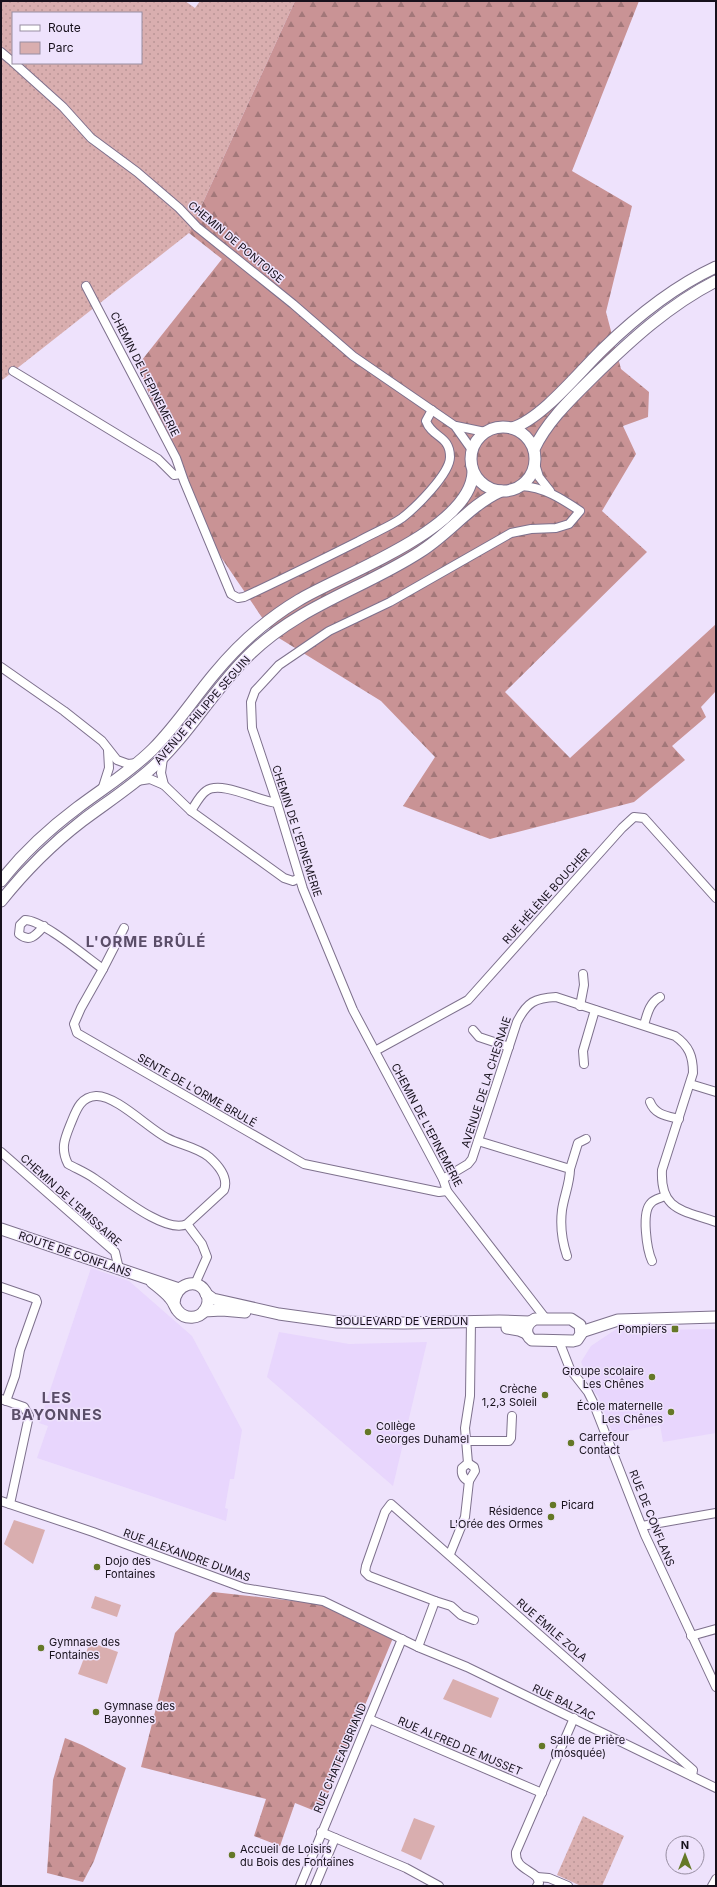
<svg xmlns="http://www.w3.org/2000/svg" width="717" height="1887" viewBox="0 0 717 1887" font-family="Inter,sans-serif">
<style>
.built{fill:#e8d6fd}
.grass{fill:url(#grass-dots);fill-rule:evenodd}
.forest{fill:url(#forest-firs)}
.park{fill:#d9aeaf}
.lines{fill:none;stroke-linecap:round;stroke-linejoin:round}
.street-casing{stroke:#7e718d;stroke-width:10}
.secondary-casing{stroke:#7e718d;stroke-width:13}
.street{stroke:#fff;stroke-width:8}
.secondary{stroke:#fff;stroke-width:11}
.poi-dot{fill:#657827;stroke:#eee2fc;stroke-width:1.5}
.labels{text-anchor:middle;dominant-baseline:central;stroke-width:3;stroke-linejoin:round;paint-order:stroke}
.street-label{font-size:11px;fill:#17111c;stroke:#eee2fc}
.poi-label{font-size:11px;fill:#17111c;stroke:#eee2fc;text-anchor:start}
.district-label{font-size:15px;font-weight:bold;letter-spacing:1px;fill:#5a4d68;stroke:#eee2fc}
</style>
<defs>
<pattern id="grass-dots" width="8" height="8" patternUnits="userSpaceOnUse"><rect width="8" height="8" fill="#d9aeaf"/><path d="M2 2h.1M6 6h.1" fill="none" stroke="#ba9596" stroke-width="1.8" stroke-linecap="round"/></pattern>
<pattern id="forest-firs" width="22" height="20" patternUnits="userSpaceOnUse"><rect width="22" height="20" fill="#c99395"/><path d="M5 1l3.5 6h-7zM16 11l3.5 6h-7z" fill="#a27779"/></pattern>
</defs>
<rect width="100%" height="100%" fill="#eee2fc"/>
<!-- built -->
<g class="built">
<path d="M91,1268L129,1281L192,1336L242,1430L234,1479H230L225,1508L228,1509L226,1521L37,1458L48,1426L39,1423Z"/>
<path d="M618,1328H645L648,1330L716,1329V1433L663,1442L660,1425L613,1434L598,1396L594,1392L581,1362L591,1346Z"/>
<path d="M279,1332L349,1344L427,1342L393,1486L267,1377Z"/>
</g>
<!-- grass -->
<g class="grass">
<path d="M1,1H185L195,8L200,1H295L189,233L1,381ZM13,13H141V63H13Z"/>
<path d="M583,1816L624,1836L602,1886H581L557,1875Z"/>
</g>
<!-- forest -->
<g class="forest">
<path d="M295,1H639L572,171L632,206L606,312L621,369L649,392L648,417L623,426L636,454L602,511L647,552L505,692L570,758L716,624V691L701,707L706,717L672,746L685,760L634,802L490,839L403,806L435,757L381,701L274,635L197,522L138,365L222,259L189,233Z"/>
<path d="M213,1592L322,1604L393,1638L320,1813L295,1803L280,1846L254,1836L266,1799L141,1767L175,1633Z"/>
<path d="M65,1738L82,1745L126,1768L94,1861L83,1882L47,1873L53,1780Z"/>
</g>
<!-- park -->
<g class="park">
<path d="M14,1520L45,1530L33,1564L4,1544Z"/>
<path d="M95,1596L121,1605L117,1617L91,1608Z"/>
<path d="M90,1642L118,1652L107,1684L78,1674Z"/>
<path d="M453,1679L499,1698L491,1718L443,1699Z"/>
<path d="M414,1818L435,1826L421,1860L401,1851Z"/>
</g>
<g class="lines">
<defs>
<g id="street">
<path d="M1,52L13,62"/>
<path d="M14,63L63,107L91,138L137,172L179,208L197,227L293,304L353,356L455,426L472,450"/>
<path d="M86,286L176,458L184,481L231,594L238,598L244,597C283,579 321,560 359,541C373,533 389,527 402,518C415,508 450,474 450,457C450,435 432,438 426,421L432,410"/>
<path d="M13,371L158,459L174,475L181,474"/>
<path d="M456,426L485,432"/>
<path d="M535,464L539,477L550,491"/>
<path d="M521,486C544,487 562,499 580,511L569,524L556,528L531,529L511,533L390,602L329,631L279,665L255,691L251,702L252,728L277,803L303,889L353,1010L443,1179L447,1191L546,1319"/>
<path d="M1,667L64,711L102,741L117,760L128,764L137,763"/>
<path d="M163,758L161,773L164,785"/>
<path d="M137,781L150,779L164,785L191,811L284,878L293,881L299,878"/>
<path d="M102,790L109,768L108,750"/>
<path d="M191,811C195,805 200,795 206,791C221,780 258,801 277,803"/>
<path d="M44,926C36,935 30,943 19,934L20,925L25,920C43,920 86,957 103,969L81,1008L74,1024L77,1033L304,1164L439,1192L447,1191"/>
<path d="M103,969L124,928"/>
<path d="M580,1006L584,985L583,974"/>
<path d="M644,1025C647,1015 649,1003 660,997"/>
<path d="M473,1030L479,1037L509,1047"/>
<path d="M375,1051L468,1000L622,828L634,817L644,818L716,898"/>
<path d="M584,1064L583,1051L595,1010"/>
<path d="M690,1084L716,1092"/>
<path d="M650,1102C655,1115 667,1116 679,1119"/>
<path d="M478,1141L570,1169C570,1183 564,1196 562,1210C560,1226 562,1241 567,1256"/>
<path d="M1,1152L115,1252L119,1269"/>
<path d="M570,1169L578,1143L586,1139"/>
<path d="M443,1179L468,1164L472,1159L517,1022C527,1002 535,998 556,997L675,1036C689,1046 693,1056 693,1073L662,1170C660,1211 683,1210 716,1222"/>
<path d="M187,1224L224,1190C229,1177 218,1165 209,1157C197,1147 180,1145 167,1138C149,1129 116,1095 96,1096C80,1097 76,1111 71,1123C65,1138 60,1148 68,1164C77,1169 87,1173 95,1179C114,1191 165,1235 187,1224L202,1244L207,1257L195,1284"/>
<path d="M652,1261C647,1250 641,1212 651,1203C654,1199 661,1198 665,1196"/>
<path d="M1,1287L36,1299L37,1302L20,1350L15,1376L6,1401"/>
<path d="M559,1341L570,1369L588,1392L593,1402L645,1535L716,1687"/>
<path d="M1,1399L24,1407L29,1416L10,1504"/>
<path d="M467,1441H509L511,1438L512,1416"/>
<path d="M468,1463L465,1428L470,1396L471,1321"/>
<path d="M468,1463L474,1467L475,1471L469,1481C463,1479 461,1474 462,1468Z"/>
<path d="M1,1501L93,1532L244,1588L323,1601L418,1647L467,1667L716,1788"/>
<path d="M642,1526L716,1513"/>
<path d="M450,1554L465,1517L469,1481"/>
<path d="M435,1601L451,1606L461,1615L474,1620"/>
<path d="M691,1636L716,1629"/>
<path d="M418,1647L435,1601L369,1576L365,1572L366,1566L385,1512L391,1504L693,1770L692,1776"/>
<path d="M369,1719L542,1793"/>
<path d="M321,1832L406,1868L439,1886"/>
<path d="M537,1877L549,1878L568,1886"/>
<path d="M300,1886L402,1639"/>
<path d="M315,1886L335,1838"/>
<path d="M537,1886L539,1883L537,1877C527,1868 515,1867 516,1852L574,1718"/>
<path d="M712,1886L716,1879"/>
</g>
<g id="secondary">
<circle cx="503" cy="459" r="32"/>
<path d="M512,428C542,419 580,371 603,349C637,316 673,287 716,267"/>
<path d="M534,449C548,420 571,399 594,376C631,340 669,305 716,281"/>
<path d="M1,881C23,853 49,829 77,808C102,789 130,772 153,749C176,726 194,698 215,673C239,644 267,619 299,600C342,574 471,529 473,472"/>
<path d="M1,901C25,871 52,844 82,821C106,803 131,787 153,767C189,734 214,689 249,655C300,605 363,589 420,552C449,534 470,505 501,491"/>
<path d="M1,1229L179,1289"/>
<path d="M152,1282C158,1287 165,1292 170,1298C174,1302 175,1308 178,1311C185,1320 199,1319 205,1310C208,1305 209,1300 207,1295C199,1275 174,1284 174,1304"/>
<path d="M206,1294L213,1299L279,1314L337,1322L404,1323L499,1321L529,1322"/>
<path d="M204,1311L222,1310L245,1312"/>
<path d="M535,1319H571L580,1325L581,1334L577,1340L573,1341L532,1340C524,1334 525,1324 535,1319Z"/>
<path d="M507,1328L519,1330L526,1333"/>
<path d="M581,1332L618,1320L716,1317"/>
</g>
</defs>
<!-- street casing -->
<use href="#street" class="street-casing"/>
<!-- secondary casing -->
<use href="#secondary" class="secondary-casing"/>
<!-- street -->
<use href="#street" class="street"/>
<!-- secondary -->
<use href="#secondary" class="secondary"/>
</g>
<!-- markers -->
<g class="poi-dot">
<rect x="671" y="1325" width="8" height="8" rx="2"/>
<circle cx="652" cy="1377" r="4"/>
<circle cx="545" cy="1395" r="4"/>
<circle cx="671" cy="1412" r="4"/>
<circle cx="368" cy="1432" r="4"/>
<circle cx="571" cy="1443" r="4"/>
<circle cx="553" cy="1505" r="4"/>
<circle cx="551" cy="1517" r="4"/>
<circle cx="97" cy="1567" r="4"/>
<circle cx="41" cy="1648" r="4"/>
<circle cx="96" cy="1712" r="4"/>
<circle cx="542" cy="1746" r="4"/>
<circle cx="232" cy="1855" r="4"/>
</g>
<g class="labels">
<!-- street labels -->
<g class="street-label">
<text transform="translate(236 242) rotate(40)">CHEMIN DE PONTOISE</text>
<text transform="translate(145 374) rotate(63)">CHEMIN DE L'EPINEMERIE</text>
<text transform="translate(202 710) rotate(-49)">AVENUE PHILIPPE SEGUIN</text>
<text transform="translate(297 831) rotate(72)">CHEMIN DE L'EPINEMERIE</text>
<text transform="translate(546 896) rotate(-48)">RUE HÉLÈNE BOUCHER</text>
<text transform="translate(486 1082) rotate(-72)">AVENUE DE LA CHESNAIE</text>
<text transform="translate(197 1090) rotate(30)">SENTE DE L'ORME BRULÉ</text>
<text transform="translate(427 1125) rotate(62)">CHEMIN DE L'EPINEMERIE</text>
<text transform="translate(71 1200) rotate(42)">CHEMIN DE L'EMISSAIRE</text>
<text transform="translate(75 1254) rotate(19)">ROUTE DE CONFLANS</text>
<text x="402" y="1321">BOULEVARD DE VERDUN</text>
<text transform="translate(652 1518) rotate(68)">RUE DE CONFLANS</text>
<text transform="translate(187 1555) rotate(20)">RUE ALEXANDRE DUMAS</text>
<text transform="translate(552 1630) rotate(41)">RUE ÉMILE ZOLA</text>
<text transform="translate(564 1702) rotate(26)">RUE BALZAC</text>
<text transform="translate(460 1746) rotate(23)">RUE ALFRED DE MUSSET</text>
<text transform="translate(340 1758) rotate(-67)">RUE CHATEAUBRIAND</text>
</g>
<!-- poi labels -->
<g class="poi-label">
<text x="667" y="1329" text-anchor="end">Pompiers</text>
<text x="644" y="1371" text-anchor="end">Groupe scolaire<tspan x="644" dy="13">Les Chênes</tspan></text>
<text x="537" y="1389" text-anchor="end">Crèche<tspan x="537" dy="13">1,2,3 Soleil</tspan></text>
<text x="663" y="1406" text-anchor="end">École maternelle<tspan x="663" dy="13">Les Chênes</tspan></text>
<text x="376" y="1426">Collège<tspan x="376" dy="13">Georges Duhamel</tspan></text>
<text x="579" y="1437">Carrefour<tspan x="579" dy="13">Contact</tspan></text>
<text x="561" y="1505">Picard</text>
<text x="543" y="1511" text-anchor="end">Résidence<tspan x="543" dy="13">L'Orée des Ormes</tspan></text>
<text x="105" y="1561">Dojo des<tspan x="105" dy="13">Fontaines</tspan></text>
<text x="49" y="1642">Gymnase des<tspan x="49" dy="13">Fontaines</tspan></text>
<text x="104" y="1706">Gymnase des<tspan x="104" dy="13">Bayonnes</tspan></text>
<text x="550" y="1740">Salle de Prière<tspan x="550" dy="13">(mosquée)</tspan></text>
<text x="240" y="1849">Accueil de Loisirs<tspan x="240" dy="13">du Bois des Fontaines</tspan></text>
</g>
<!-- district labels -->
<g class="district-label">
<text x="146" y="941">L'ORME BRÛLÉ</text>
<text x="57" y="1397">LES<tspan x="57" dy="17">BAYONNES</tspan></text>
</g>
</g>
<!-- border -->
<rect width="717" height="1887" fill="none" stroke="#17111c" stroke-width="4"/>
<!-- legend -->
<rect x="12" y="12" width="130" height="52" fill="#eee2fc" stroke="#988ea2"/>
<rect x="20" y="25" width="20" height="6" fill="#ffffff" stroke="#988ea2"/>
<text x="48" y="32" font-size="12" fill="#17111c">Route</text>
<rect x="20" y="42" width="20" height="12" fill="#d9aeaf" stroke="#988ea2"/>
<text x="48" y="52" font-size="12" fill="#17111c">Parc</text>
<!-- north arrow -->
<g transform="translate(685 1855)"><circle r="19" fill="#eee2fc" stroke="#988ea2"/>
<path d="M0-3L7 15L0 10L-7 15Z" fill="#657827"/>
<text y="-6" font-size="11" font-weight="bold" text-anchor="middle" fill="#17111c">N</text>
</g>
</svg>
